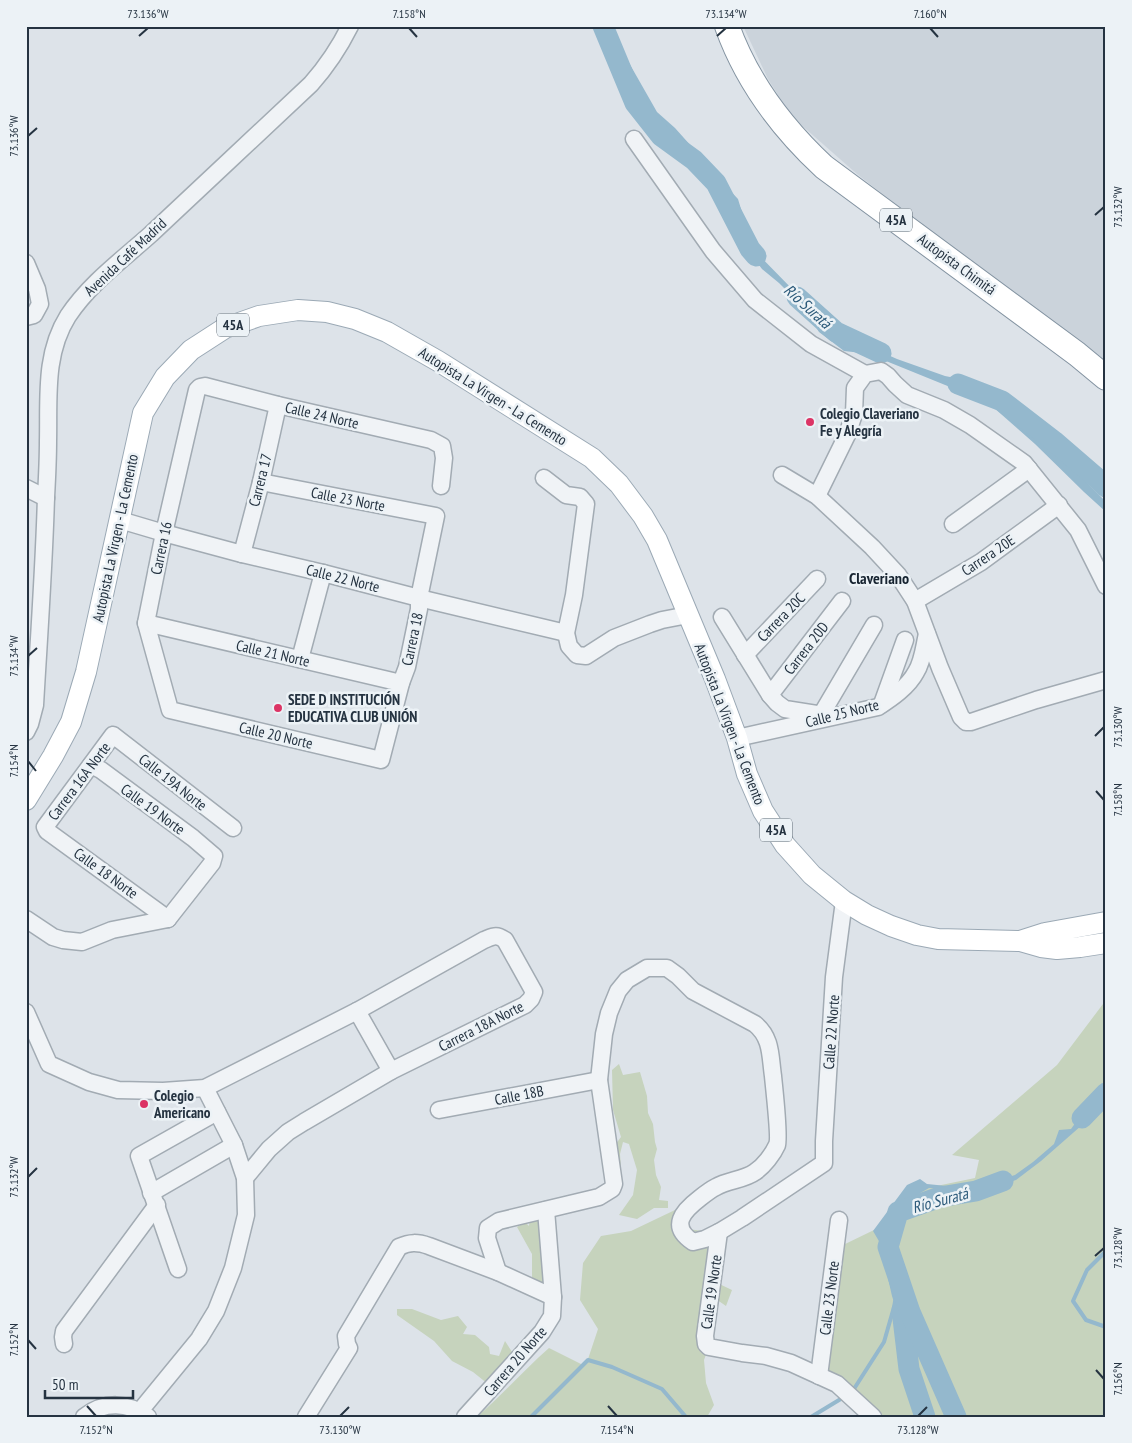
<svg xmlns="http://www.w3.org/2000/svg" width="1132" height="1443" viewBox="0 0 1132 1443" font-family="'PT Sans Narrow',sans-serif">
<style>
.built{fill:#cbd3db}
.green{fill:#c6d3bd}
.water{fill:#94b8cd}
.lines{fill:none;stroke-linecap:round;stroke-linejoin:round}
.stream{stroke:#94b8cd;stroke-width:4}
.river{stroke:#94b8cd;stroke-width:21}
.minor-casing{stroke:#a2abb3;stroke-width:19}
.major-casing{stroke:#9ba9b5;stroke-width:22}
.highway-casing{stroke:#8393a1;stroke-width:26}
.minor{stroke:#f0f3f6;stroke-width:16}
.major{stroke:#fff;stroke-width:20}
.highway{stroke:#fff;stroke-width:24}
.ticks{fill:none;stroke:#253341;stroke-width:2}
.poi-dot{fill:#dc3465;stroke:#ecf2f6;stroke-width:2}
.labels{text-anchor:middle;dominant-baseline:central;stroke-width:5;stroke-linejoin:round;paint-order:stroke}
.shield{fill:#ecf2f6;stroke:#616c77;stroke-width:1}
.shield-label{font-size:14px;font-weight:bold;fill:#253341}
.street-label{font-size:15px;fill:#253341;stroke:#ecf2f6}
.poi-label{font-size:15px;font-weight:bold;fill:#253341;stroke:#ecf2f6;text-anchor:start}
.water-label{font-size:16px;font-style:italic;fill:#2b5979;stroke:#ecf2f6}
.neighbourhood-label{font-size:16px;font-weight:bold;fill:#172431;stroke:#ecf2f6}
.neatline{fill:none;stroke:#253341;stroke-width:2}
.ticks-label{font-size:12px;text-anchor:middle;fill:#253341}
</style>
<rect width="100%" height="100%" fill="#dde3e9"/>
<!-- built -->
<path class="built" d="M743,26H1106V371L857,174L791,116L768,79Z"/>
<!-- green -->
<g class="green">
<path d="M1106,1000V1417H873L822,1374L841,1246L874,1230L922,1189L975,1178L979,1160L952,1155L1057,1065Z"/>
<path d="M619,1064L623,1075L640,1072L647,1096L648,1113L653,1124L655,1142L657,1149L654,1160L656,1175L661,1187L659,1200L668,1201V1208H654L637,1219L619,1215L633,1195L637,1170L629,1144L623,1142L620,1154L621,1168L615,1145L621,1137L613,1110L612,1070Z"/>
<path d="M692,1206L680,1228L703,1231L722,1254L713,1281L732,1290L726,1306L713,1297L711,1341L704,1360L706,1383L714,1405L707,1417H477C502,1395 524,1370 549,1348L583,1365L587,1362L598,1329L580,1300L583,1263L601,1236L631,1231L675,1210Z"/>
<path d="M538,1215L549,1281L541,1287L532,1277V1254L517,1227L525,1222L529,1226L530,1217Z"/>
<path d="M397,1309H412L441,1320L458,1316L467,1327L463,1334L475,1335L489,1347L490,1354L499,1356L505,1341L514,1355L488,1384L473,1372L452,1361L434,1341L397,1315Z"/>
</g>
<!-- water -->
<g class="water">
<path d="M600,26H608L657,112L675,128L692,147L697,168L720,180L738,199L744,219L751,229L749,245L796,293L813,309L825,327L897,359L945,376L965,380L988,396L1054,454L1075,470L1106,502V512L1084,492L1035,444L993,407L955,389L886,361L862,353L844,351L819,332L803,307L779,283L762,269L747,249L735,216L716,192L698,176L673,149L675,134L659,127L654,113L633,85L619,57Z"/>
<path d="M1099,1096H1106V1104L1041,1161L1016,1180L988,1189L971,1191L929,1188L915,1196L890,1220L886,1234L888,1250L892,1268L894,1288L900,1302L908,1304L917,1316L915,1330L943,1391L951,1417H947L940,1388L921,1354L908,1324L899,1318L892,1296L887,1274L883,1248L873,1231L907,1185L920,1179L927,1184L957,1187L983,1185L1015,1175L1033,1162L1054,1144L1059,1130L1071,1129L1081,1115Z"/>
</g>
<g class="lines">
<!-- stream -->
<g class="stream">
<path d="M1106,1251L1087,1270L1073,1301L1086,1320L1106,1327"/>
<path d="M852,1392L884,1342L894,1307L899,1280"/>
<path d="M531,1417L588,1360L612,1367L662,1389L686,1417"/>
<path d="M811,1417L844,1397"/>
</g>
<!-- river -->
<g class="river">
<path d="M603,26L635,103L661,136L694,160L716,183L750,249L756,256"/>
<path d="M797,297L836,332L881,353"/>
<path d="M958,384L1002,401L1054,441L1098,479L1106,487"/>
<path d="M1082,1118L1106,1093"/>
<path d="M902,1310L909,1369L925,1417"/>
<path d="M956,1417L910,1312L888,1247L898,1212L940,1197L976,1191L1003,1181"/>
</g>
<defs>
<g id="minor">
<path d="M634,139L713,251L755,300L811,344L865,374"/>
<path d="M26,263L37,289L40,304L34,315L26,317"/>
<path d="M782,475L817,496L872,547L898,575L915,601L940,668L961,717L966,722H971L1036,700L1106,680"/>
<path d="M544,478L566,495L580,497L586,504L574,595L566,633L569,646L577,655L586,656L614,638L650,624L662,620L688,615"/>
<path d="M261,482L436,516L419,598V609L407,667L401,683L381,760L170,710L146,623L164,533L197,390L200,387L205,386L278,405L431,440L442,446L444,458L441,486"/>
<path d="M26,488L46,498"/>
<path d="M817,496L847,435L854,414L855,388L865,374L881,371L888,376L895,384L907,395L944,410L970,425L1024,463L1078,530L1106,586"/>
<path d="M120,520L164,533L242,554L323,573L419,598L566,633"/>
<path d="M953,524L1029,469"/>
<path d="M242,554L261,482L278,405"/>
<path d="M915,601L981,562L1059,505"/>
<path d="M722,617L770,695L777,703L785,709L823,715"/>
<path d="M146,623L401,683"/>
<path d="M745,655L817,579"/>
<path d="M300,659L323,573"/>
<path d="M770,695L842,601"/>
<path d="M882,704L905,640"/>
<path d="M821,715L874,625"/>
<path d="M26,732L30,724L35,705C39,636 44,567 46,497C47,479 48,460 48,441C49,398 44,354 68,316C90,283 122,260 151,234C205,184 257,134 311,84C327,66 339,48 350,26"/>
<path d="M737,738L878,707C892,698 908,687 916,672C923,661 924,646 927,634"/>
<path d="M26,919L53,937L63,940L82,942L112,930L168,919L212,863L214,856L193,838L101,770L91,765"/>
<path d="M168,919L47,831L45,827L113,735L233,828"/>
<path d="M357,1011L391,1071"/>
<path d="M26,1012L49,1064L89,1082L118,1090L163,1091L205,1088L357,1011L484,940C494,936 496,934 505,940L534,992L531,999L525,1005L391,1071L304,1122L288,1132L269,1149L245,1178"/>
<path d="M439,1110L599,1080"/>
<path d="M151,1193L234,1145"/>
<path d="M719,1232L705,1336L706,1344L709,1347L742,1353L766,1356L791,1363L837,1384L873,1417"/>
<path d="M178,1269L139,1156L217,1112"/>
<path d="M498,1272L487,1238L488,1228L499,1221L599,1197L612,1189L614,1184L599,1080L604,1034L609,1013L618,991L627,980L647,968H667L678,976L693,991L755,1024C772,1038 770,1056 773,1076C774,1087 780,1138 777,1145C773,1154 764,1166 755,1172C744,1180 728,1180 716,1187C710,1190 705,1194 700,1198C683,1211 669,1226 693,1242L705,1239L719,1232L742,1218L824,1163V1141L834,977L844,901"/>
<path d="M64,1344L63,1337L64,1331L157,1205"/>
<path d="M819,1376L839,1220"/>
<path d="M140,1411L199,1339L216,1311L233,1268L246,1215L245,1178L234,1145L205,1088"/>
<path d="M84,1417C104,1401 128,1402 148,1417"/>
<path d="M306,1417L349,1348L347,1344L346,1336L399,1247C410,1242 417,1242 429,1246L498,1272L553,1297"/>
<path d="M465,1417L542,1332L552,1316L553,1297L546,1210"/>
</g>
<g id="major">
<path d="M26,800L53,756L71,722L86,672L143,413L165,377L191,350L225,328L259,316L298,310L327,312L355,319L387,332L438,361L592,458L619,484L643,516L657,540L715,679L737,738L747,774L763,811L785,845L812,875L844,901L867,915L891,926L917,935L938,939L1020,941L1041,947L1057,949L1080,947L1106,943"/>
<path d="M1020,941L1045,933L1106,922"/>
</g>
<path id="highway" d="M727,26C747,82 781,127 824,167L1077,354L1106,378"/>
</defs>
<!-- minor casing -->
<use href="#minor" class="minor-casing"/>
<!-- major casing -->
<use href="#major" class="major-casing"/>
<!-- highway casing -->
<use href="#highway" class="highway-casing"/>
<!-- minor -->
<use href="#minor" class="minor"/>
<!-- major -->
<use href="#major" class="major"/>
<!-- highway -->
<use href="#highway" class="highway"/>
</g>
<!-- ticks -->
<path class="ticks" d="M409,28L417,37M930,28L938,37M139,36L148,28M717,36L726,28M28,136L37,128M1095,215L1104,207M28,656L37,648M1095,736L1104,727M28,761L36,771M1096,791L1104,800M28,1177L37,1168M1095,1256L1104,1248M28,1340L36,1349M1096,1370L1104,1379M87,1406L96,1416M608,1406L617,1416M340,1416L349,1407M918,1416L927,1407"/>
<!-- markers -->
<g class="poi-dot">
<circle cx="810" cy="422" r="5"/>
<circle cx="278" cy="708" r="5"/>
<circle cx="144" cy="1104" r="5"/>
</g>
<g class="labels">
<!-- shield labels -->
<g class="shield">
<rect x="880" y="208.5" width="32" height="23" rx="4"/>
<rect x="217" y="313.5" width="32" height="23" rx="4"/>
<rect x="760" y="818.5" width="32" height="23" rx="4"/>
</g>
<g class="shield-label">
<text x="896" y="220">45A</text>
<text x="233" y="325">45A</text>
<text x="776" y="830">45A</text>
</g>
<!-- street labels -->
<g class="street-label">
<text transform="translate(125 257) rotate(-43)">Avenida Café Madrid</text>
<text transform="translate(957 264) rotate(36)">Autopista Chimitá</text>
<text transform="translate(493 396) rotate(32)">Autopista La Virgen - La Cemento</text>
<text transform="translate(322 415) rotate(13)">Calle 24 Norte</text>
<text transform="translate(260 480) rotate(-76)">Carrera 17</text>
<text transform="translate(348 499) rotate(11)">Calle 23 Norte</text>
<text transform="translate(115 538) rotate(-78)">Autopista La Virgen - La Cemento</text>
<text transform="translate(161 548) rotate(-78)">Carrera 16</text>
<text transform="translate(988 555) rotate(-34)">Carrera 20E</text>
<text transform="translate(343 578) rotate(14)">Calle 22 Norte</text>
<text transform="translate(781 617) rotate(-46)">Carrera 20C</text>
<text transform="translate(412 639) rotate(-78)">Carrera 18</text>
<text transform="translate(806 648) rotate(-52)">Carrera 20D</text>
<text transform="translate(273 653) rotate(13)">Calle 21 Norte</text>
<text transform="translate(842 713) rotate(-14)">Calle 25 Norte</text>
<text transform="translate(730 724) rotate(69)">Autopista La Virgen - La Cemento</text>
<text transform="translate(276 735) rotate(13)">Calle 20 Norte</text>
<text transform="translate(79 781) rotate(-53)">Carrera 16A Norte</text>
<text transform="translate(173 782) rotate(38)">Calle 19A Norte</text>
<text transform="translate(153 809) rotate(36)">Calle 19 Norte</text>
<text transform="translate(106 873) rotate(36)">Calle 18 Norte</text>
<text transform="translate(481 1026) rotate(-27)">Carrera 18A Norte</text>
<text transform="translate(831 1032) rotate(-86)">Calle 22 Norte</text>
<text transform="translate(519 1095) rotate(-11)">Calle 18B</text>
<text transform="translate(711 1292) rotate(-82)">Calle 19 Norte</text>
<text transform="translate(829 1298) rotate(-83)">Calle 23 Norte</text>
<text transform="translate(515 1361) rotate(-49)">Carrera 20 Norte</text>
</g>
<!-- poi labels -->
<g class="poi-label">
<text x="820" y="413">Colegio Claveriano<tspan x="820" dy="17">Fe y Alegría</tspan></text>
<text x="288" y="699">SEDE D INSTITUCIÓN<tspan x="288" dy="17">EDUCATIVA CLUB UNIÓN</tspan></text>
<text x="154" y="1095">Colegio<tspan x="154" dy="17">Americano</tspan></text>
</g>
<!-- water labels -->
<g class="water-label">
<text transform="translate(808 306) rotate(42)">Río Suratá</text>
<text transform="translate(940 1200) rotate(-15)">Río Suratá</text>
</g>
<!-- neighbourhood labels -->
<g class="neighbourhood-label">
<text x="879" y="578">Claveriano</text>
</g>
</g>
<!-- border -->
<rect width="1132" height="1443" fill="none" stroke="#ecf2f6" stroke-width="55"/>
<!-- scale -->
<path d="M45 1390v8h88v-8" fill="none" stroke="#253341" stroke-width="2.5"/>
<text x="52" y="1390" font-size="15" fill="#253341" stroke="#ecf2f6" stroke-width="4" paint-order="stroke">50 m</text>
<rect x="28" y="28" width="1076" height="1388" class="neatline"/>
<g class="ticks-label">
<text x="148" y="18">73.136°W</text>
<text x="409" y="18">7.158°N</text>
<text x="726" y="18">73.134°W</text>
<text x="930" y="18">7.160°N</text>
<text transform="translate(14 136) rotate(-90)" y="4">73.136°W</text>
<text transform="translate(1118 207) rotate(-90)" y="4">73.132°W</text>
<text transform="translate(14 656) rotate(-90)" y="4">73.134°W</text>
<text transform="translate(1118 727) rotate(-90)" y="4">73.130°W</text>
<text transform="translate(14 761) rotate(-90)" y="4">7.154°N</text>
<text transform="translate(1118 800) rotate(-90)" y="4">7.158°N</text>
<text transform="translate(14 1177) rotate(-90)" y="4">73.132°W</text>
<text transform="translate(1118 1248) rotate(-90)" y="4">73.128°W</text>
<text transform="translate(14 1340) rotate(-90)" y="4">7.152°N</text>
<text transform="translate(1118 1379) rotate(-90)" y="4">7.156°N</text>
<text x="96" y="1434">7.152°N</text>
<text x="340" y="1434">73.130°W</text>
<text x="617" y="1434">7.154°N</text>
<text x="918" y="1434">73.128°W</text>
</g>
</svg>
